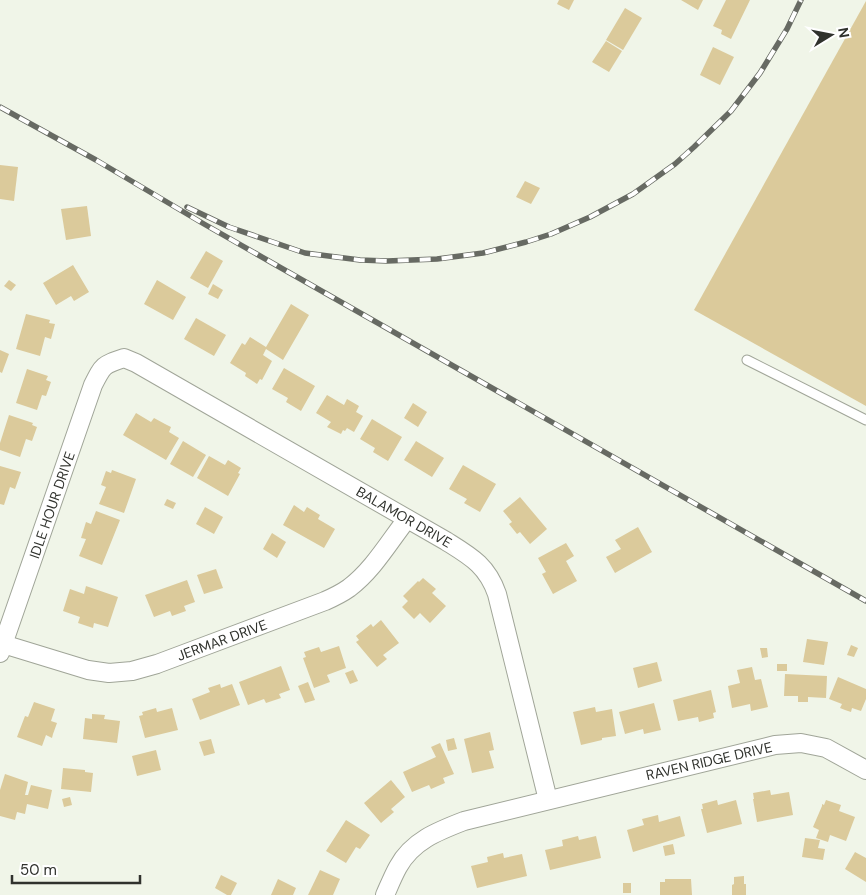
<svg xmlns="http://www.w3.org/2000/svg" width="866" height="895" viewBox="0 0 866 895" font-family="'DM Sans',sans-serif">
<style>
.building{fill:#dbca9b}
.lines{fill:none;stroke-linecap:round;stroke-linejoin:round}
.service-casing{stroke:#a0a598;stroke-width:11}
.minor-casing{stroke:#a0a598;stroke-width:20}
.service{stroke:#fff;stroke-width:9}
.minor{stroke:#fff;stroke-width:18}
.rail-casing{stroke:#676a63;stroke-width:5.5}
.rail{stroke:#fff;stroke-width:4;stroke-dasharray:11;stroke-linecap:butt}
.labels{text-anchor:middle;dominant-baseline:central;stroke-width:5;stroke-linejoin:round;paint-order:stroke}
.street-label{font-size:14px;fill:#30322d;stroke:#fff}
</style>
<rect width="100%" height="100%" fill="#f0f5e8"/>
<!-- building -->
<g class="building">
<path d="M559,0H574L569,10L557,4Z"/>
<path d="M681,0H703L698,10Z"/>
<path d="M726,0H750L731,39L721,34L722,30L713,26Z"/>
<path d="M866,1V406L694,310Z"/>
<path d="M625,8L642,18L623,50L606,40Z"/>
<path d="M606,41L622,51L609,72L592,62Z"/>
<path d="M713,47L734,57L720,85L700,75Z"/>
<path d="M0,165L18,167L14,201L0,199Z"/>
<path d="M525,181L540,188L531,204L516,197Z"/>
<path d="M87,206L91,236L66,240L61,209Z"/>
<path d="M206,251L223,261L208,288L190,278Z"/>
<path d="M73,265L89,292L74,301L71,296L56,305L43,283Z"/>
<path d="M9,280L16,285L11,291L4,286Z"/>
<path d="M157,280L186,297L173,320L144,304Z"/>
<path d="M213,284L223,290L218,299L208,294Z"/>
<path d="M291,304L309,315L283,360L266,349L263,355L272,361L262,380L260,379L257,384L245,376L246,373L230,363L242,343L245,345L250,337L266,347Z"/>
<path d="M26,314L50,320L49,323L55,324L51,339L45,337L40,356L16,349Z"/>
<path d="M196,318L226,335L214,356L184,339Z"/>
<path d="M0,350L9,354L2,373L0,372Z"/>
<path d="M284,368L315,386L301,411L286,402L288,398L272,389Z"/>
<path d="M27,369L48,376L46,380L51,382L46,396L42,395L37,410L16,403Z"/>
<path d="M327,395L344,405L347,399L359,406L356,412L363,416L354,432L347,428L345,431L343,430L341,434L327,427L331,422L316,413Z"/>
<path d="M413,403L427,412L418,427L404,418Z"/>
<path d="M136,413L151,422L154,418L165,424L171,427L169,432L179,438L166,460L123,435Z"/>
<path d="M9,415L33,423L32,425L37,427L32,441L26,439L20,457L0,450V443Z"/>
<path d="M372,419L402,437L388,461L373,452L375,448L360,439Z"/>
<path d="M183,441L206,455L193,477L170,464Z"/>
<path d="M416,441L444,458L432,477L404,460Z"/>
<path d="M209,456L225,465L228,460L241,468L238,473L240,474L228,496L197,478Z"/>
<path d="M463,465L496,484L480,512L464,503L467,499L449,489Z"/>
<path d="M0,466L21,472L15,489L10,487L4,505L0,504Z"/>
<path d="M112,470L136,479L124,513L99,504L106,487L101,485L106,471L111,473Z"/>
<path d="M520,497L547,529L530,544L520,532L517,534L509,524L512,522L503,511Z"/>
<path d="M167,499L176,503L173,509L164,505Z"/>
<path d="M294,505L304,512L307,507L320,515L318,519L335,529L324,548L283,525Z"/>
<path d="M205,507L223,517L214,534L196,524Z"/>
<path d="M96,511L120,520L102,565L79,556L86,539L81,538L86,522L91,524Z"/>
<path d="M638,527L652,552L615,573L606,557L621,549L615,540Z"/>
<path d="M272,533L286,542L277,558L263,549Z"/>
<path d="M566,543L574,556L566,561L577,581L553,594L542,574L546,572L538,558Z"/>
<path d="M216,569L223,588L204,594L197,575Z"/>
<path d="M423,578L436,589L432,593L446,606L430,623L420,613L414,619L402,607L408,601L403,596L418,581L419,582Z"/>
<path d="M187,580L195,602L184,606L186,611L172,616L170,611L154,617L145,595Z"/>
<path d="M86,586L118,597L108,627L94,623L93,628L78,623L80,617L63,611L70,589L84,594Z"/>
<path d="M381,620L399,643L383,655L387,659L377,667L356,642L359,640L356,636L371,624L373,627Z"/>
<path d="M807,639L828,642L824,665L803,662Z"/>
<path d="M851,645L858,648L854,657L847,655Z"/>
<path d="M339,646L346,668L327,675L330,682L314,688L303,658L306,657L304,652L319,647L321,652Z"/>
<path d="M760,648H767L768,657L762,658Z"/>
<path d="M657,662L662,681L638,688L633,668Z"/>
<rect x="777" y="664" width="10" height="7"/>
<path d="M281,666L290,690L279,694L281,698L266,703L264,699L248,705L239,682Z"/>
<path d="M752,667L755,680L761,679L768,707L751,711L750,704L732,708L728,686L740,683L737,670Z"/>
<path d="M353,670L358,681L350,684L345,673Z"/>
<path d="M785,674L827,676L826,698L808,697V702H798V696H784Z"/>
<path d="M838,677L866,689V699L861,711L852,708L851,712L845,710L840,708L842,704L829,699Z"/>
<path d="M308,682L315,700L305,703L298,686Z"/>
<path d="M220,684L221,688L232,684L240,705L200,720L192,699L210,692L208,688Z"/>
<path d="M711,690L716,712L713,713L714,718L699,722L698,717L678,721L673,700Z"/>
<path d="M34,702L55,709L51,721L57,723L53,734L52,738L46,735L42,746L17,737L25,716L28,717Z"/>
<path d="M654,703L661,730L644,734L643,729L625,734L619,712Z"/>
<path d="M595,707L596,712L612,709L616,736L602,738V740L581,745L573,712Z"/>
<path d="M156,708L157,712L172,708L178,730L145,738L139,716L143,715L142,712Z"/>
<path d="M92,714L105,715L104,719L120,721L117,743L83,739L85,718L92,719Z"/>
<path d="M490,732L494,750L489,751L494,768L472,773L464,739Z"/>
<path d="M454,738L457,749L448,751L446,740Z"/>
<path d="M211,739L215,753L204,756L199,742Z"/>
<path d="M440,743L454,774L443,778L445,783L431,789L429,785L412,792L403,772L436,757L431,747Z"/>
<path d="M156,750L161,770L137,776L132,756Z"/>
<path d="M63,768L85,770V772L93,773L91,792L61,789Z"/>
<path d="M5,774L28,782L25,795H28L31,785L52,790L48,809L27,804L25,814L17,812L15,820L0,816V790Z"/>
<path d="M391,780L405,797L391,809L394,812L381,823L364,803Z"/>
<path d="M770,790L771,795L789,792L793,815L757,822L753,799H754L753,793Z"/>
<path d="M70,797L72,805L64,807L62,799Z"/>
<path d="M717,800L718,805L736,800L742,824L707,833L701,809H703L702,804Z"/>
<path d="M826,800L841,805L839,811L855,817L846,841L830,835L828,842L816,838L819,830L813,827L822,806V804L824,805Z"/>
<path d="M658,815L659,822L680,816L685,836L633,852L627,830L644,825L642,819Z"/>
<path d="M346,820L370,835L360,849L356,847L346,863L326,851Z"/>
<path d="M578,836L579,840L596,836L601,858L550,870L545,850L563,846L562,840Z"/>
<path d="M805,838L820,840L818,848L825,849L823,860L802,857Z"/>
<path d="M673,844L675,854L665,856L663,846Z"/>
<path d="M855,852L866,858V882L845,869Z"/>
<path d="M503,853L504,858L522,854L527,876L477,888L471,866L488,862L487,857Z"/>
<path d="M320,870L340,879L333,895H308Z"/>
<path d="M221,875L237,883L231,895H227L215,888Z"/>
<path d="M744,876V884H746V895H732V885L734,884V877Z"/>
<path d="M278,879L296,888L293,895H271Z"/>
<path d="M665,879H691L692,895H660V882H665Z"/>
<rect x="623" y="883" width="8" height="10"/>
</g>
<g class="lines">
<defs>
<path id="service" d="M747,360L866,420"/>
<g id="minor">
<path d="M3,644L88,670L109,673L132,671L157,664L325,601C334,597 342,593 349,588C373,570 389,542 407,519"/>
<path d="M0,653L93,385C103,365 103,365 124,358L136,363L446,541C470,556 487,565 497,594L548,800"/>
<path d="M385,895C389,886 393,876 398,867C412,841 438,831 464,821L775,745L801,743L826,748L866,770"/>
</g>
</defs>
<!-- service casing -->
<use href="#service" class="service-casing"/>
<!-- minor casing -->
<use href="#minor" class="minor-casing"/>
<!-- service -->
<use href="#service" class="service"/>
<!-- minor -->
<use href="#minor" class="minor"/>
<defs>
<g id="rail">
<path d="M0,107L96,160L204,224L866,601"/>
<path d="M187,207L229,227L305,253L360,260L387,261L437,259L483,253L526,242L551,234L590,217L633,194L675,164L694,147L731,111L760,73L787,29L801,0"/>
</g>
</defs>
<!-- rail casing -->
<use href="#rail" class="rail-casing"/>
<!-- rail -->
<use href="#rail" class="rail"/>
</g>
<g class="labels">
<!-- street labels -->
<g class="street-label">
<text transform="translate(52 505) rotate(-71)">IDLE HOUR DRIVE</text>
<text transform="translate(404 517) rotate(30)">BALAMOR DRIVE</text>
<text transform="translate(222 640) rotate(-20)">JERMAR DRIVE</text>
<text transform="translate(709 761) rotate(-13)">RAVEN RIDGE DRIVE</text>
</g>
</g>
<!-- north arrow -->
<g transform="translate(831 35) rotate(80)" stroke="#ffffff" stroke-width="4" paint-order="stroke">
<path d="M0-4L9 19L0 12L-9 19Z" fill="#30322d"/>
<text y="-8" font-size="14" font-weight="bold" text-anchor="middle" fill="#30322d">N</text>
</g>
<!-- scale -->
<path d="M12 875v8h128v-8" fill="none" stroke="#30322d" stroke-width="2.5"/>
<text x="20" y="875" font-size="15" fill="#30322d" stroke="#ffffff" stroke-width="4" paint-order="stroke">50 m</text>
</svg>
